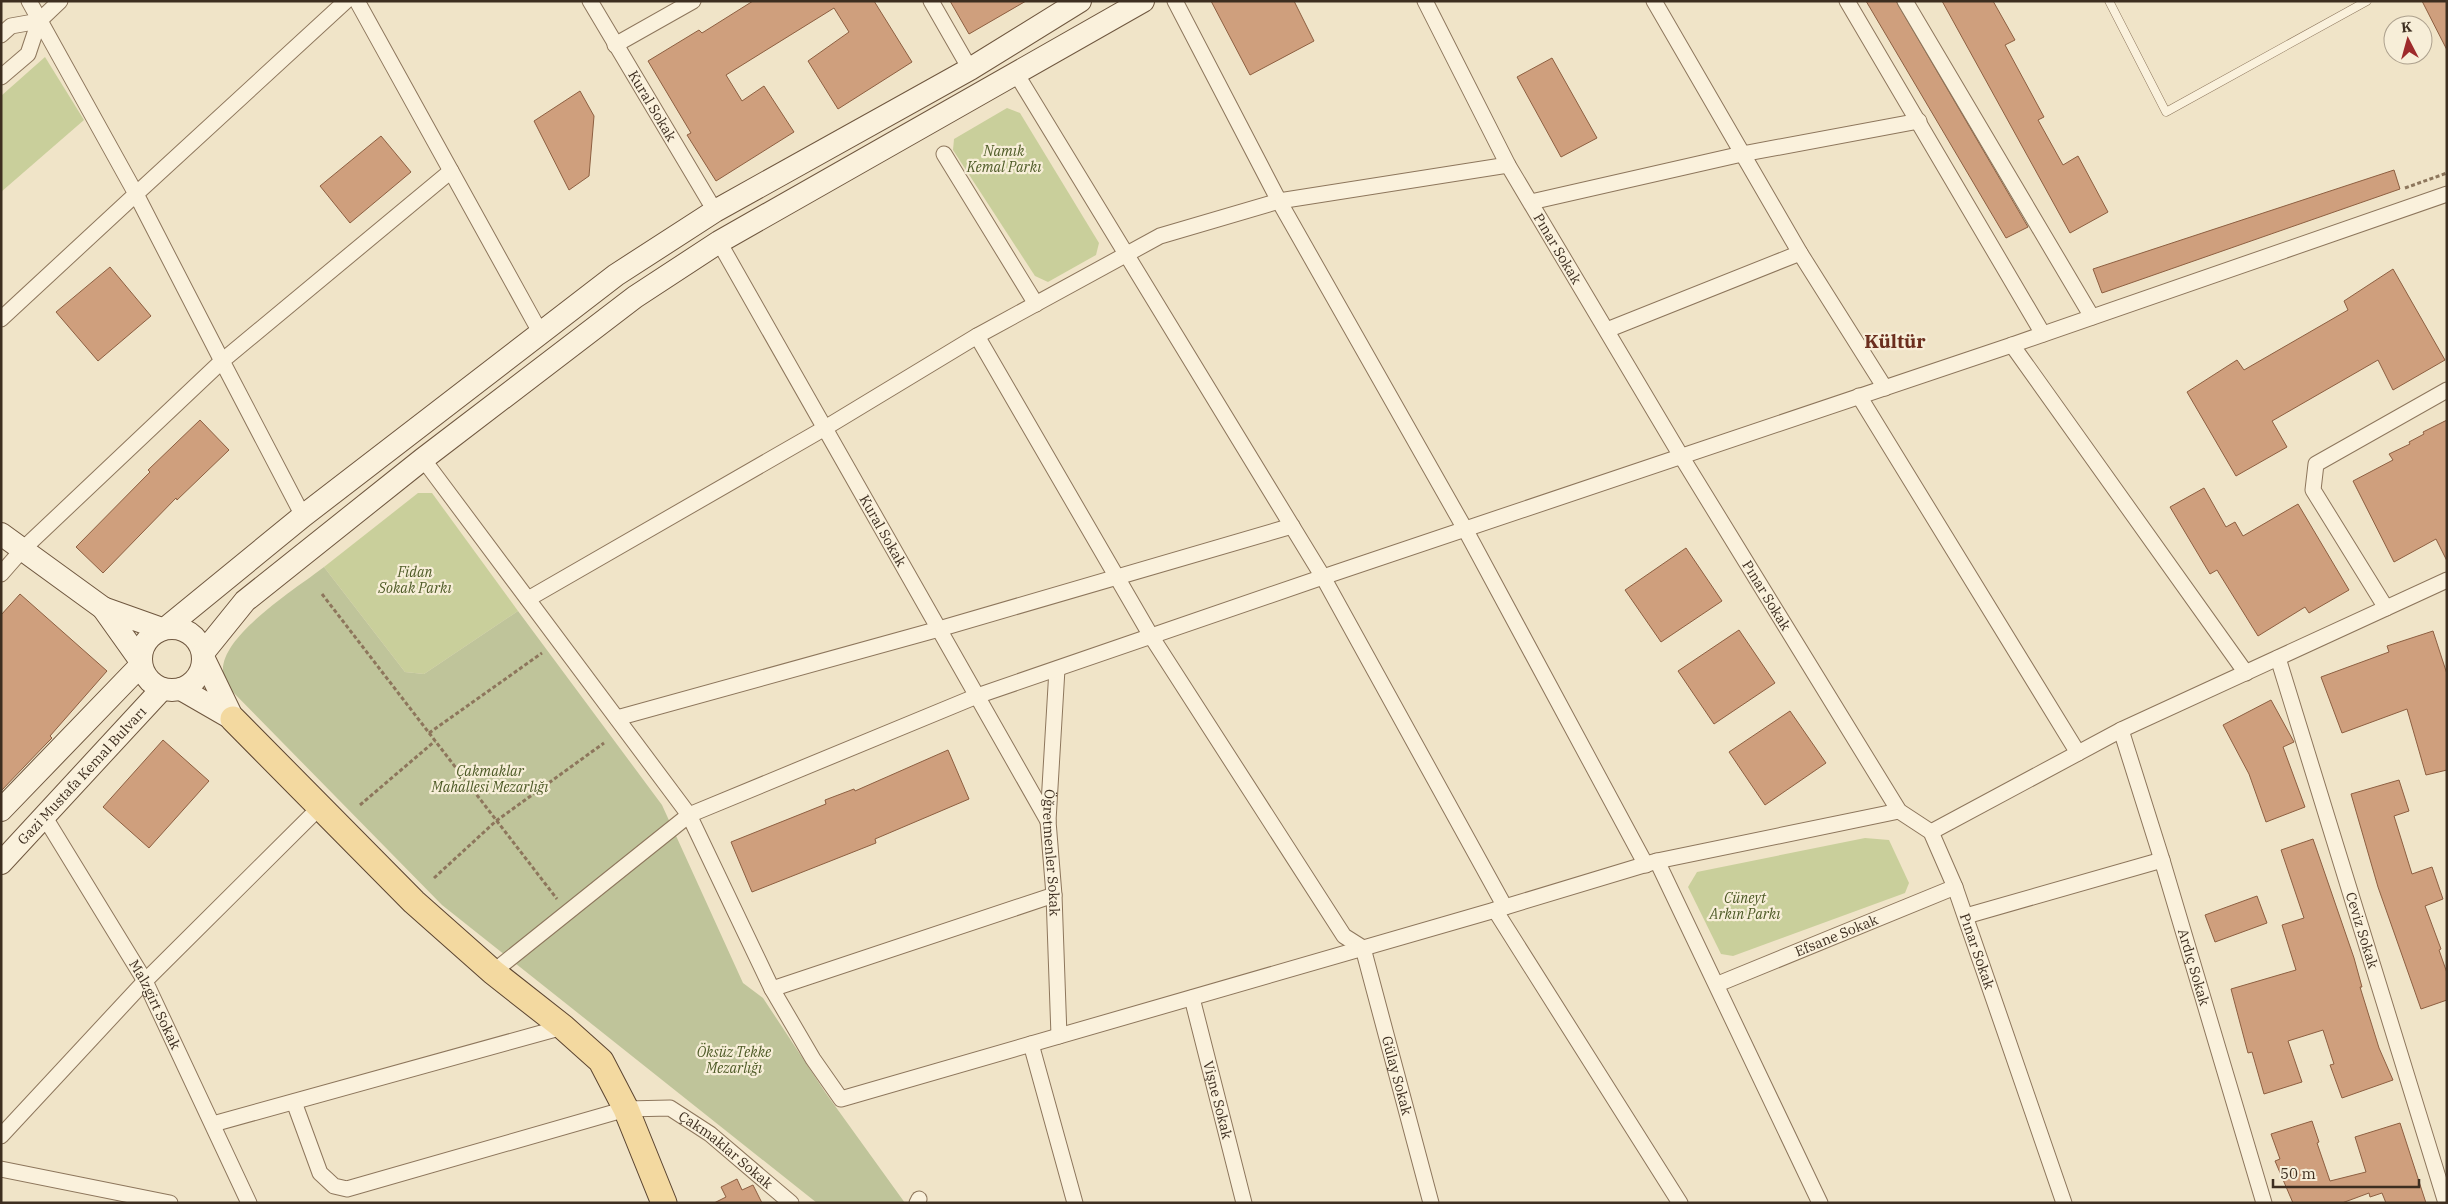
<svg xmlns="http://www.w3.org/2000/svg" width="2448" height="1204" viewBox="0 0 2448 1204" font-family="'IBM Plex Serif',serif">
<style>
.green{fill:#c9cf9b}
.cemetery{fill:#bfc49a}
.building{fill:#cf9f7d;stroke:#8d5f41}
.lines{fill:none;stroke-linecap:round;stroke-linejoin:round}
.lane-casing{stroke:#8d765c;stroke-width:9}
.street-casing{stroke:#8d765c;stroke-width:17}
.secondary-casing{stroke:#6f573f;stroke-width:24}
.primary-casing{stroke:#5b4430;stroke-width:27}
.path{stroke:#8d765c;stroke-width:3;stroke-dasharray:4 2.5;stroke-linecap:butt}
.lane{stroke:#faf1dc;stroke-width:8}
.street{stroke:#faf1dc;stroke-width:15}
.secondary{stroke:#faf1dc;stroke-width:22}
.primary{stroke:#f3d9a0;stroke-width:25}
.labels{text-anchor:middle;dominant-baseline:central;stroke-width:4.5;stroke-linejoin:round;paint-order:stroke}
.street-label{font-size:14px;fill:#3d2e20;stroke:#f7eed8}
.park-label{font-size:14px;font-style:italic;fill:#4d5a26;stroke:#f7eed8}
.district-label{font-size:19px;font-weight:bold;fill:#6b2e1e;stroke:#f7eed8}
</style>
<rect width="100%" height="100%" fill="#f0e4c8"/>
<!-- green -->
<g class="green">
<path d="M45,57L84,120L1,192V96Z"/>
<path d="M1007,108L1020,113L1099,243L1096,255L1048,282L1035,276L953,150L954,139Z"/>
<path d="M418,493H432L518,611L424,674L405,672L324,567Z"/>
<path d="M1865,838L1889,840L1909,883L1905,893L1733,956L1721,954L1688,887L1697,872Z"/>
</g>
<!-- cemetery -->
<path class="cemetery" d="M324,567L405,672L424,674L518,611L662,805L743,983L763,998L825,1092L905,1203H817L442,905L227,686C226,682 223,676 223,671C221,635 297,588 324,567Z"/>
<!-- building -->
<g class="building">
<path d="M753,1H874L912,62L838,109L808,61L849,32L834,8L726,75L742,101L764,86L794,132L716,181L687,135L691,133L648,61L699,30L702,33Z"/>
<path d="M950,1H1026L969,34Z"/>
<path d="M1211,1H1294L1314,41L1250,75Z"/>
<path d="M1866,1H1896L2028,227L2006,238Z"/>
<path d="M1942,1H1993L2015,40L2005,45L2044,117L2038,120L2063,165L2078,156L2108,212L2070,233Z"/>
<path d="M2422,1H2447V50Z"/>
<path d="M1552,58L1597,138L1561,157L1517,77Z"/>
<path d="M580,91L594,116L589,176L569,190L534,121Z"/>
<path d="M381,136L411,172L350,223L320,186Z"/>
<path d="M2394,170L2400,189L2102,293L2093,269Z"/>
<path d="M110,267L151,316L98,361L56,312Z"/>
<path d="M2393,269L2445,360L2393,390L2378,360L2272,421L2287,447L2236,476L2187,392L2237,360L2244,370L2348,310L2344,301Z"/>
<path d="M200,420L229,450L177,500L176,498L103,573L76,547L150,472L148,470Z"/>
<path d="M2447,420V561L2436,539L2394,562L2353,481L2393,460L2389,454L2410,444L2409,442L2424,434L2423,432Z"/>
<path d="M2204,488L2226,527L2235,522L2243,536L2298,504L2349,590L2309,613L2305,607L2258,636L2217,570L2210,574L2170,507Z"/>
<path d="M1686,548L1722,601L1661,642L1625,590Z"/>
<path d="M20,594L107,671L50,736L52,738L46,744L1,791V615Z"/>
<path d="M1739,630L1775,683L1714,724L1678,671Z"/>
<path d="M2433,631L2447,674V770L2426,775L2407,709L2342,733L2321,677L2389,652L2387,646Z"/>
<path d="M2271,700L2294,742L2283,747L2305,807L2266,822L2249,774L2223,725Z"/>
<path d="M1790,711L1826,763L1765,805L1729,752Z"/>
<path d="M163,740L209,781L149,848L103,807Z"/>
<path d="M948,750L969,799L875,839L876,843L752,892L731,842L826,804L825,800L854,789L855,791Z"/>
<path d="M2399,780L2409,811L2394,816L2412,874L2432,867L2443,899L2425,906L2441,949L2439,950L2447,973V1000L2421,1009L2378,887L2351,794Z"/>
<path d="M2313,839L2354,958L2362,987H2360L2379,1048L2393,1080L2342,1098L2330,1065L2334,1064L2323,1030L2288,1041L2302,1082L2264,1094L2252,1052L2248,1053L2231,989L2296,970L2282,925L2304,918L2281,850Z"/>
<path d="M2257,896L2267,923L2215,942L2205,915Z"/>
<path d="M2312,1121L2319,1142L2317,1143L2330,1181L2366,1172L2355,1137L2400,1123L2426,1203H2386L2382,1193L2370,1197L2369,1193L2342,1203H2293L2275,1161L2280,1159L2271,1134Z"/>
<path d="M737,1179L742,1190L753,1185L762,1203H714L726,1197L721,1187Z"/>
</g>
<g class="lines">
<defs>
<path id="lane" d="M2109,1L2166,112L2367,1"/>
<g id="street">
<path d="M357,1L540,332"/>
<path id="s1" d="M590,1L715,211"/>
<path d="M931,1L970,69"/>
<path d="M1175,1L1279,201L1465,529L1646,865"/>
<path id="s2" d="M1425,1L1508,165L1681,456L1899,811L1931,832L1955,887L2064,1203"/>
<path d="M1654,1L1800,253L1885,388"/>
<path d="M1847,1L2043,334"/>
<path d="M1905,1L2092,317"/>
<path d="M1,35L11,26L39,21"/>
<path d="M615,45L693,1"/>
<path d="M1017,75L1323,577L1505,907"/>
<path d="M1,77L28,54L39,21L60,1"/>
<path d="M944,154L1036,304"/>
<path d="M1531,202L1742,154L1919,121"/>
<path id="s3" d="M719,242L1048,821"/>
<path d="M1,319L136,194L29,1"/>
<path d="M1607,330L1800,253"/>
<path id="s4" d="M977,336L1151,636L1344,936L1363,948L1431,1203"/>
<path d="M2012,345L2246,673"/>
<path d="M1859,396L2078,753"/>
<path d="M423,459L689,815L772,989"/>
<path d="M303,516L222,361L451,171"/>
<path d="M1,574L22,550L222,361L136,194L346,1"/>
<path d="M528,599L825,428L977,336L1160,236L1279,201L1508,165"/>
<path d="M2386,608L2313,490L2316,464L2447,390"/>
<path id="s5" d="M2278,658L2446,1203"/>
<path id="s6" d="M1057,669L1048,821L1054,895L1059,1036"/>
<path d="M617,718L939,629L1292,526"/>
<path id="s7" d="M2121,730L2162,860L2264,1203"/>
<path id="s8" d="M44,816L145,981L249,1203"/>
<path d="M1931,832L2121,730L2447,580"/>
<path d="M1657,861L1820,1203"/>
<path d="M1054,895L772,989L813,1059L841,1099L1495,910L1657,861L1899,811"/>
<path d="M1495,910L1680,1203"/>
<path d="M1966,916L2162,860"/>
<path d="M493,972L689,815L977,696L1323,577L2012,345L2447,194"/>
<path id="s9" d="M1718,984L1955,887"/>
<path id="s10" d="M1192,998L1244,1203"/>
<path d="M1031,1044L1075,1203"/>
<path id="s11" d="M294,1102L320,1173L334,1186L347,1189L626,1109L670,1108L710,1134L791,1203"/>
<path d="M213,1124L563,1027"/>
<path d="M1,1136L145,981L320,807"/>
<path d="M1,1169L170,1203"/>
<path d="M917,1203L919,1199"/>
</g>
<g id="secondary">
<path d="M1,534L103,608"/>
<circle cx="172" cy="659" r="31"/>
<path d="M166,628L303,516L616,275L715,211L970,69L1080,1"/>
<path d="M203,653L245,601L423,459L635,297L719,242L1143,1"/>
<path d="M140,660L103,608L162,629"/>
<path d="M181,689L233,719L203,657"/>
<path d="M1,810L141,665"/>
<path id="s12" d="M1,863L162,689"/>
</g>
<path id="primary" d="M233,719L414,902L493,972L563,1027L601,1061L626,1109L664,1203"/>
</defs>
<!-- lane casing -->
<use href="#lane" class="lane-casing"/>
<!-- street casing -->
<use href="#street" class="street-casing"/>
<!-- secondary casing -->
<use href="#secondary" class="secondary-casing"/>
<!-- primary casing -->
<use href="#primary" class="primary-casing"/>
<!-- path -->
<g class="path">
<path d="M2405,188L2447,173"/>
<path d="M322,594L557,899"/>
<path d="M429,733L542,653"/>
<path d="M360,805L435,741"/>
<path d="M434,878L496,821L604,743"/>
</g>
<!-- lane -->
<use href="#lane" class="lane"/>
<!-- street -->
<use href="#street" class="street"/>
<!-- secondary -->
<use href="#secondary" class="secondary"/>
<!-- primary -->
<use href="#primary" class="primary"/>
</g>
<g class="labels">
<!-- street labels -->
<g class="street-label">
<text stroke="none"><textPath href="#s1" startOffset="122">Kural Sokak</textPath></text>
<text stroke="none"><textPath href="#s2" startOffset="281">Pınar Sokak</textPath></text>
<text stroke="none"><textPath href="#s3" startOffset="332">Kural Sokak</textPath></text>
<text stroke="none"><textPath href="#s2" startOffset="686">Pınar Sokak</textPath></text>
<text stroke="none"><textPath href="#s12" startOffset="119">Gazi Mustafa Kemal Bulvarı</textPath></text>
<text stroke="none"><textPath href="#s6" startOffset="184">Öğretmenler Sokak</textPath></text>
<text stroke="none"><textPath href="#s5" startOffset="285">Ceviz Sokak</textPath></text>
<text stroke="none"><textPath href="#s9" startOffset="128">Efsane Sokak</textPath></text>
<text stroke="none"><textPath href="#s2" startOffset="1105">Pınar Sokak</textPath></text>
<text stroke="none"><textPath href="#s7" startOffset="248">Ardıç Sokak</textPath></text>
<text stroke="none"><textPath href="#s8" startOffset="219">Malzgirt Sokak</textPath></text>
<text stroke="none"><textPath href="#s4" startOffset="858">Gülay Sokak</textPath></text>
<text stroke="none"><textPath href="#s10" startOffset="105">Vişne Sokak</textPath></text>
<text stroke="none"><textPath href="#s11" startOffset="512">Çakmaklar Sokak</textPath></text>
</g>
<!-- park labels -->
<g class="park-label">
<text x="1004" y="151">Namık<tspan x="1004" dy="16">Kemal Parkı</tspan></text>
<text x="415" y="572">Fidan<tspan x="415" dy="16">Sokak Parkı</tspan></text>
<text x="490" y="771">Çakmaklar<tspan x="490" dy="16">Mahallesi Mezarlığı</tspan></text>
<text x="1745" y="898">Cüneyt<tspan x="1745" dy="16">Arkın Parkı</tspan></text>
<text x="734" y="1052">Öksüz Tekke<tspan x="734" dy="16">Mezarlığı</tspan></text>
</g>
<!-- district labels -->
<g class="district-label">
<text x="1895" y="341">Kültür</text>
</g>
</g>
<!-- border -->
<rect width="2448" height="1204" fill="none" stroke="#3d2e20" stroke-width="5"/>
<!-- north arrow -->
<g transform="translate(2408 40) rotate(354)"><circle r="24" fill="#f7eed8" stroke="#ada18e"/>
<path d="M0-4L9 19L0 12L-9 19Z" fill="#9e2a2b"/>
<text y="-8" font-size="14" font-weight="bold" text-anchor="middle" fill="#3d2e20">K</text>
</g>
<!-- scale -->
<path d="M2273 1179v8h146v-8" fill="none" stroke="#3d2e20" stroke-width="2.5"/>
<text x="2280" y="1179" font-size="15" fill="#3d2e20" stroke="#f7eed8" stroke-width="4" paint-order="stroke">50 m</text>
</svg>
